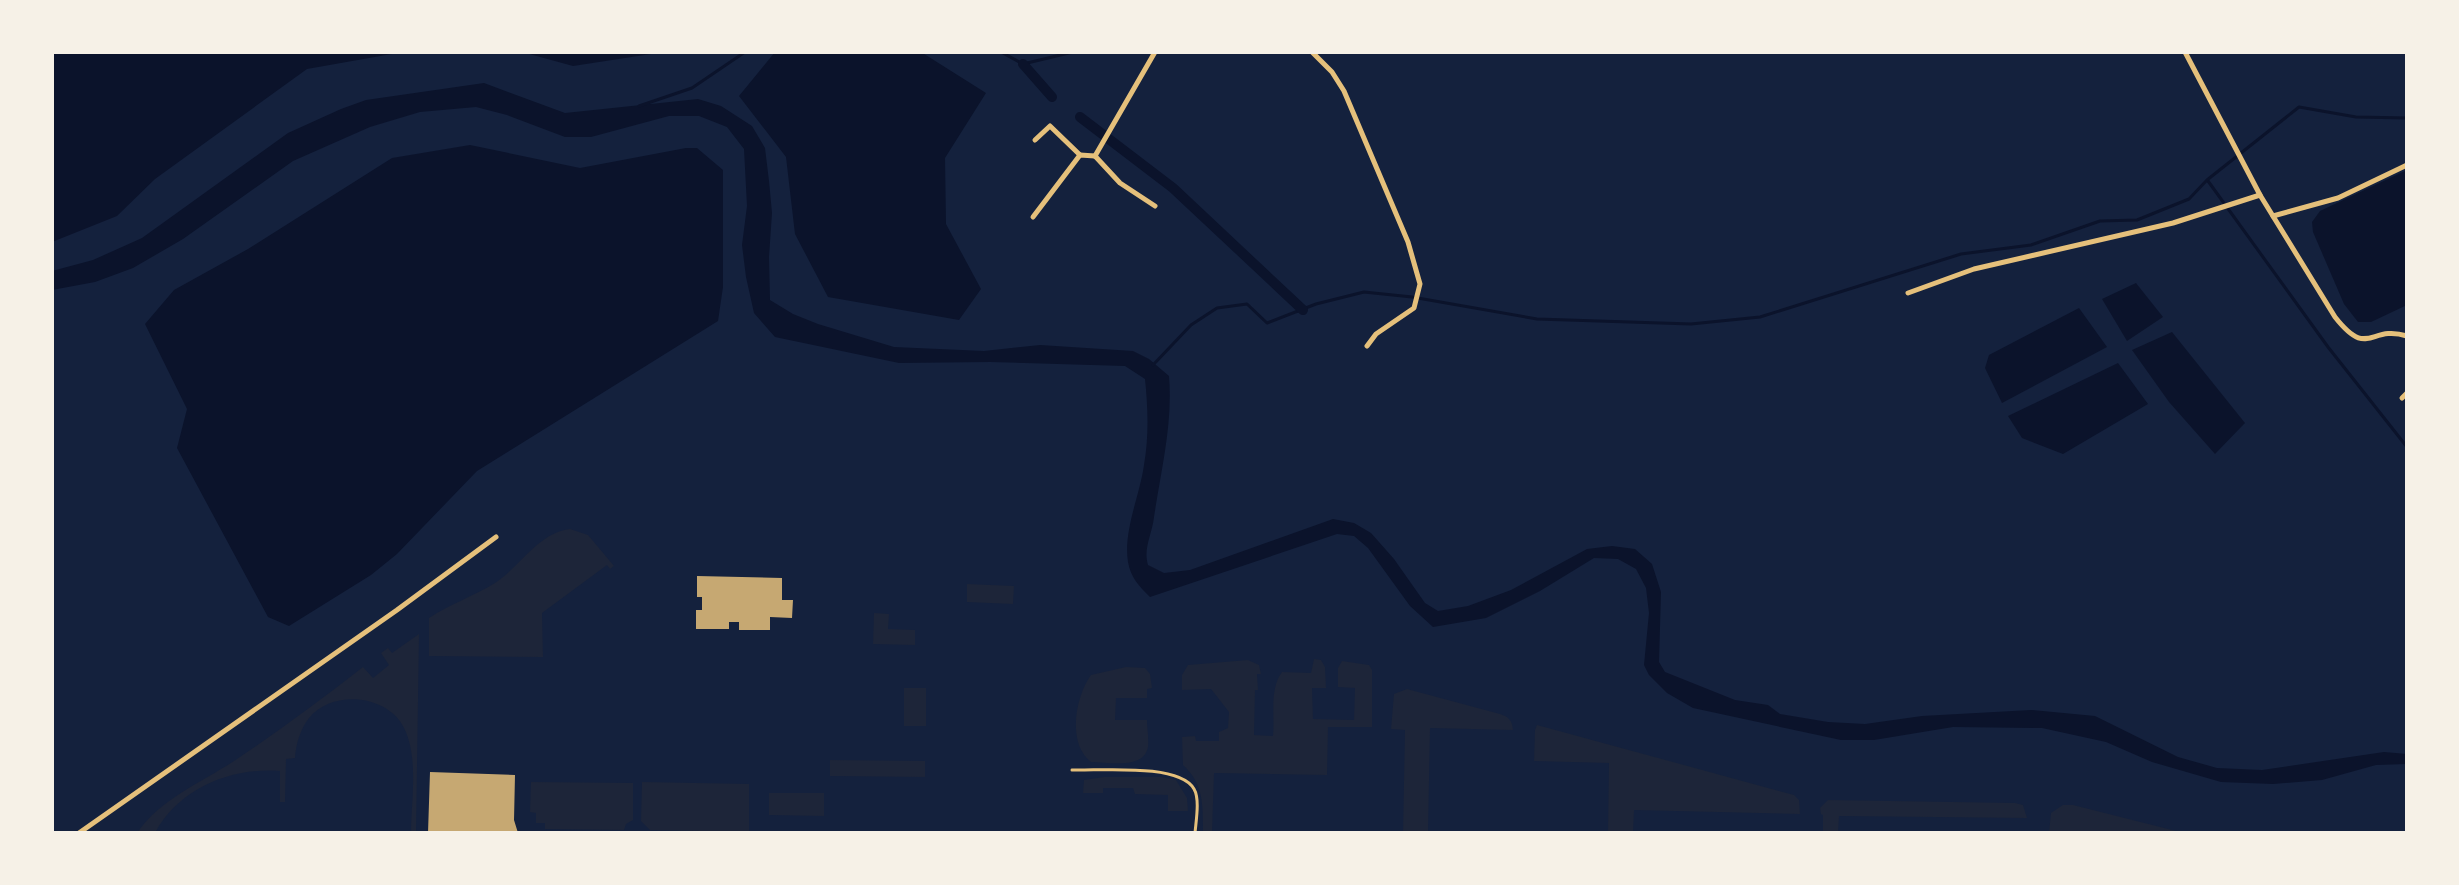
<svg xmlns="http://www.w3.org/2000/svg" width="2459" height="885" viewBox="0 0 2459 885" font-family="'Source Sans 3',sans-serif">
<style>
.green{fill:#1d2539}
.water{fill:#0b132b}
.lines{fill:none;stroke-linecap:round;stroke-linejoin:round}
.stream{stroke:#0b132b;stroke-width:3}
.canal{stroke:#0b132b;stroke-width:10}
.building{fill:#c6a872}
.service{stroke:#e5c07b;stroke-width:3}
.minor{stroke:#e5c07b;stroke-width:5}
</style>
<rect width="100%" height="100%" fill="#14213d"/>
<!-- green -->
<g class="green">
<path d="M570,529L588,535L614,566L610,569L607,565L542,613L543,657L429,656V618C450,604 474,596 495,583C521,566 538,533 570,529Z"/>
<path d="M967,584L1014,586L1013,604L967,602Z"/>
<path d="M874,613L889,614L888,629L915,630V645L873,644Z"/>
<path d="M419,634L416,833H411C411,801 419,758 404,728C388,695 333,689 309,718C300,730 296,744 295,758L286,759L285,802H280V771C232,767 179,788 155,833H137C161,798 203,782 237,759C280,730 322,699 363,667L373,678L389,665L381,653L388,648L392,653Z"/>
<path d="M1314,659L1321,660L1325,667L1326,688H1312L1313,719L1354,720L1355,688L1338,687V668L1342,661L1369,665L1372,670V727H1328L1327,775L1214,773L1212,833H1203C1203,806 1204,784 1183,765L1182,737L1195,736L1196,741H1219V732L1228,728L1229,712L1211,689L1182,690V675L1188,665L1248,660L1259,665L1261,674H1257L1258,690H1255L1254,735L1273,736C1275,716 1269,689 1282,672L1311,673Z"/>
<path d="M1126,667L1145,668L1150,674L1152,688L1147,689V698H1116L1115,720H1147C1147,728 1149,738 1148,747C1144,770 1108,762 1091,762C1067,744 1075,697 1091,675Z"/>
<rect x="904" y="688" width="22" height="38"/>
<path d="M1407,689L1500,714C1509,717 1512,720 1513,730L1430,728L1428,833H1403L1405,730L1391,729L1394,694Z"/>
<path d="M1537,725L1794,795L1799,800L1800,814L1634,810L1633,833H1608L1609,763L1534,761L1535,730Z"/>
<path d="M830,760L925,761V777L830,776Z"/>
<path d="M1104,777H1161L1176,780L1187,798L1188,811H1168V795L1135,794L1133,788H1103V793H1083L1084,780Z"/>
<path d="M531,782L633,783V820L626,824L624,830L545,829V823H536V813L530,812Z"/>
<path d="M642,782L749,784V832L650,830L641,821Z"/>
<path d="M769,793H824V816L769,815Z"/>
<path d="M1828,800L2015,803L2023,805L2027,818L1839,816L1838,833H1823V815L1821,814L1820,808Z"/>
<path d="M2063,805H2073L2184,833H2049L2051,813Z"/>
</g>
<!-- water -->
<g class="water">
<path d="M52,52H403L307,69L155,179L117,216L52,242Z"/>
<path d="M522,52H664L573,66Z"/>
<path d="M775,52H921L986,93L945,158L946,224L981,289L959,320L828,297L795,234L786,157L739,96Z"/>
<path d="M484,83L565,113L698,99L721,106L752,126L765,148L769,181L772,213L769,257L770,300L793,314L818,324L894,347L984,351L1040,345L1133,351L1149,359L1169,376C1173,424 1161,470 1154,517C1152,535 1143,548 1148,565L1164,573L1190,570L1333,519L1354,523L1371,533L1394,559L1425,603L1438,611L1468,606L1511,590L1587,549L1612,546L1635,549L1652,564L1661,592L1659,662L1665,672L1735,700L1768,705L1780,714L1828,722L1865,724L1922,716L2031,710L2095,716L2178,757L2217,768L2262,770L2384,752L2407,754V764L2376,765L2322,780L2273,784L2221,782L2152,762L2106,742L2042,728L1953,727L1874,740H1841L1693,708L1667,693L1649,675L1644,665L1649,613L1646,588L1636,569L1618,559L1594,558L1540,591L1486,618L1433,627L1410,606L1368,548L1354,536L1337,534L1150,597C1139,586 1131,578 1128,562C1123,531 1140,495 1144,465C1149,436 1148,408 1145,379L1125,366L990,362L899,363L775,337L754,313L746,277L742,245L747,206L744,149L727,127L699,116H669L591,137H565L507,115L476,107L420,112L370,127L293,161L183,239L133,268L95,282L52,290V271L93,260L142,238L288,133L341,109L366,100Z"/>
<path d="M470,145L580,168L686,148H697L723,170V287L718,321L477,471L397,554L371,575L289,626L268,617L177,448L187,409L145,324L174,290L248,249L392,158Z"/>
<path d="M2407,170V305L2371,322H2358L2344,304L2313,232L2312,222L2320,211Z"/>
<path d="M2136,283L2163,317L2127,341L2102,299Z"/>
<path d="M2079,308L2107,347L2002,403L1985,368L1989,355Z"/>
<path d="M2172,332L2245,423L2215,454L2169,402L2132,350Z"/>
<path d="M2118,363L2148,404L2063,454L2022,438L2008,416Z"/>
</g>
<g class="lines">
<!-- stream -->
<g class="stream">
<path d="M1001,52L1023,64L1073,52"/>
<path d="M639,106L692,88L745,52"/>
<path d="M2208,181L2328,347L2407,447"/>
<path d="M1153,365L1191,325L1217,308L1247,304L1267,323L1316,304L1364,292L1412,297L1537,319L1691,324L1760,317L1961,254L2031,245L2100,221L2137,220L2189,199L2207,180L2299,107L2356,117L2407,118"/>
</g>
<!-- canal -->
<g class="canal">
<path d="M1023,64L1052,97"/>
<path d="M1080,117L1173,188L1303,310"/>
</g>
</g>
<!-- building -->
<g class="building">
<path d="M697,576L782,578V600H793L792,618L770,617V630H739V622H729V629H696V610H702V597H697Z"/>
<path d="M430,772L515,775L514,820L518,833H428Z"/>
</g>
<g class="lines">
<!-- service -->
<path class="service" d="M1072,770C1100,771 1179,763 1194,789C1200,799 1196,821 1195,833"/>
<!-- minor -->
<g class="minor">
<path d="M1312,52L1332,72L1344,91L1408,242L1420,284L1414,308L1376,334L1367,346"/>
<path d="M1035,140L1050,126L1080,155"/>
<path d="M1095,156L1155,52"/>
<path d="M1095,156L1120,183L1155,206"/>
<path d="M2260,195L2335,317C2369,360 2369,324 2407,336"/>
<path d="M2273,216L2338,198L2407,165"/>
<path d="M1033,217L1080,155L1095,156"/>
<path d="M1908,293L1974,269L2173,223L2260,195L2185,52"/>
<path d="M2402,398L2407,393"/>
<path d="M79,833L397,610L496,537"/>
</g>
</g>
<!-- border -->
<rect width="2459" height="885" fill="none" stroke="#f6f1e7" stroke-width="108"/>
</svg>
